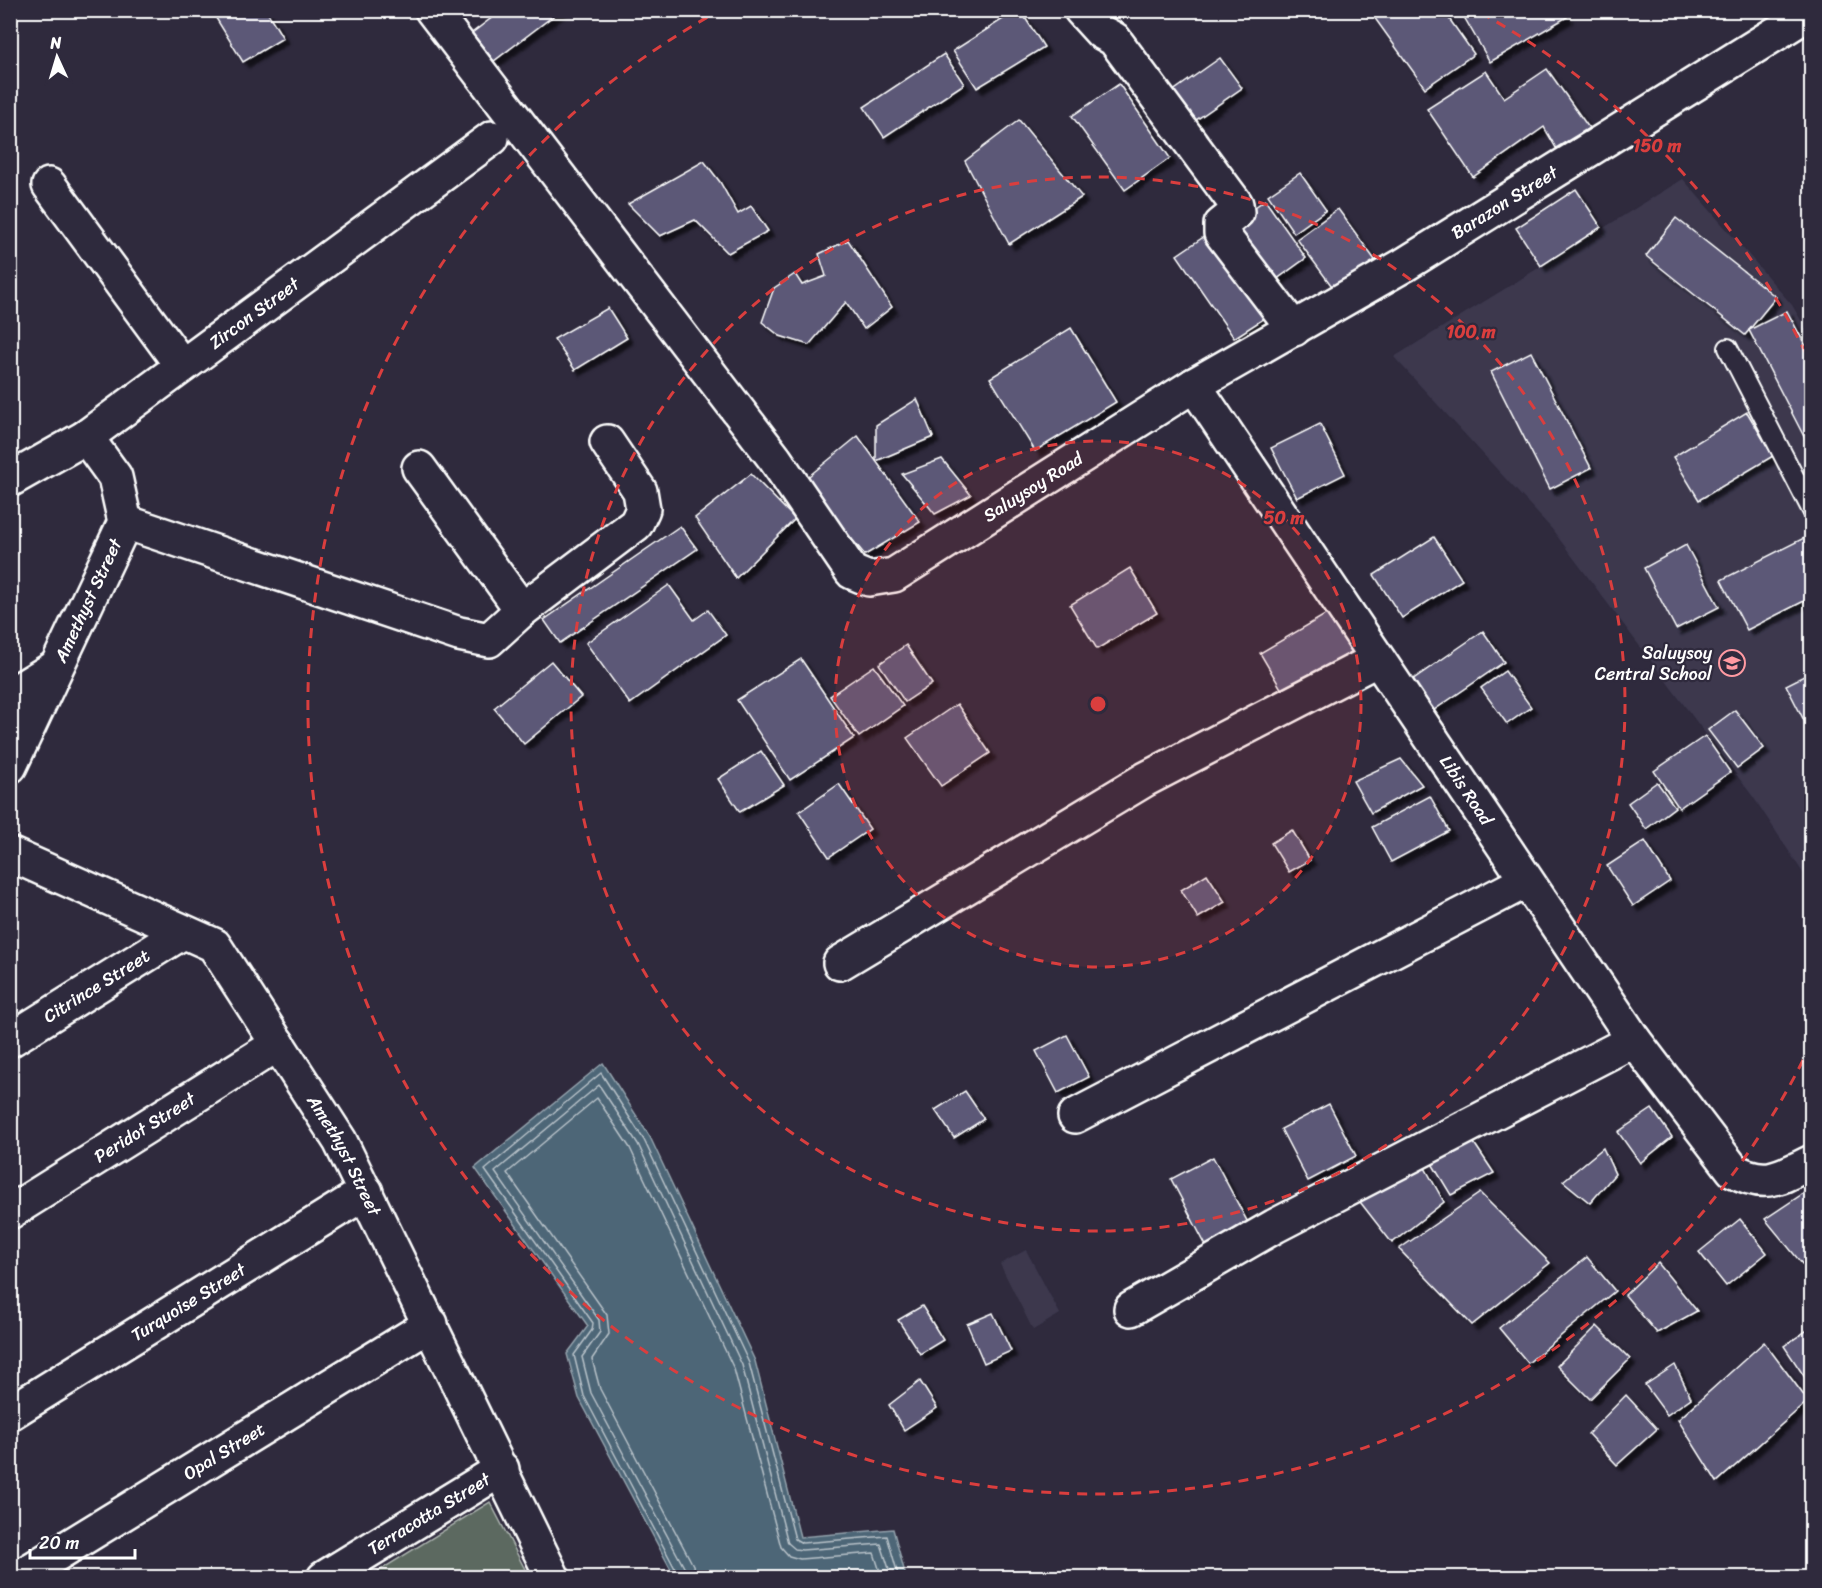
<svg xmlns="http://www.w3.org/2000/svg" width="1822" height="1588" viewBox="0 0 1822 1588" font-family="Sriracha,sans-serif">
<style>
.built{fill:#3c384e}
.green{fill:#5b6960;stroke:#adb4b0;stroke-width:1.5}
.water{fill:#4d6677;stroke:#94a3ad;stroke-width:1.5}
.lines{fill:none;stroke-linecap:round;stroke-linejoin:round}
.shore{stroke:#b8c2c9;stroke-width:1.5}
.building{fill:#5c5977;stroke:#fff;stroke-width:1.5;filter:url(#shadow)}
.service-casing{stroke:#fff;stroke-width:22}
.minor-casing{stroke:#fff;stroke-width:38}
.service{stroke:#2f2a3d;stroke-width:18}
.minor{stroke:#2f2a3d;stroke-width:33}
.ring{fill:none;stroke:#da3e3e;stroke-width:3;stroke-dasharray:10 8}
.labels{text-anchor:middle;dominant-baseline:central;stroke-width:4.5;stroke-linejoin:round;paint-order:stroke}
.street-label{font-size:18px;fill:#fff;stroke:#2f2a3d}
.poi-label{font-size:18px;fill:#fff;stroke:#2f2a3d;text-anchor:end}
.centre{fill:#da3e3e;stroke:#2f2a3d;stroke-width:3}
.ring-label{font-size:18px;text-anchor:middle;font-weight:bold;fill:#da3e3e;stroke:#2f2a3d;stroke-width:4.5;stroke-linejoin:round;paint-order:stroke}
</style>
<defs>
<filter id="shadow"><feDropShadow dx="5.5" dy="5.5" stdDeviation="1.5" flood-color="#0009"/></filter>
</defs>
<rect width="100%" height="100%" fill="#2f2a3d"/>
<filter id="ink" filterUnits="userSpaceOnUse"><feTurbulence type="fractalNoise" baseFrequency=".0167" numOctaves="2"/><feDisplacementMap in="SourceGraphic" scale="12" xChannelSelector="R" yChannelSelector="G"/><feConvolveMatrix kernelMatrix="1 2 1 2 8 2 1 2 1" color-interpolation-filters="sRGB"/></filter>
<g filter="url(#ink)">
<!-- built -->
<g class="built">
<path d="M1683,179L1792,305L1812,339L1811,885L1754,798L1551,528L1394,357Z"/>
<path d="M1026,1250L1060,1314L1033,1330L1000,1264Z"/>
</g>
<!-- green -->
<path class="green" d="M490,1502L529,1577H369Z"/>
<!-- water -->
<path class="water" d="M603,1063L650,1137L755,1361L800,1537L893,1529L906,1577H675L579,1398L567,1354L588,1326L475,1168Z"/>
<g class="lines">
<!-- shore -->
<g class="shore">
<path d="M680,1578L584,1396L574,1355L592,1330L593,1323L485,1170L601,1073L644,1140L749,1363L795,1539L802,1543L887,1536L899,1578"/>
<path d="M687,1578L685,1569L591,1393L582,1357L600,1332L599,1320L495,1172L599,1085L638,1144L742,1365L788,1543L795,1549L802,1550L881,1544L892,1578"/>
<path d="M696,1578L693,1565L600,1389L592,1359L609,1334L607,1315L507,1173L597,1098L630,1148L734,1369L781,1547L789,1556L800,1559L874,1553L882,1578"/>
</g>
</g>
<!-- building -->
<g class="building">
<path d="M211,10H266L283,38L243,62Z"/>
<path d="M502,10H561L494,61L472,33Z"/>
<path d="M1017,10H1020L1044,47L977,88L953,51Z"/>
<path d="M1369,10H1443L1474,54L1425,88Z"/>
<path d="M1460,10H1563L1567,17L1490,62Z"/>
<path d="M944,54L964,84L884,137L864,107Z"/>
<path d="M1220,58L1242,88L1183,129L1162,99Z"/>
<path d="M1547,69L1589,128L1556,148L1544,127L1473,177L1427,109L1486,71L1504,98Z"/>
<path d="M1119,84L1170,158L1125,190L1072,116Z"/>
<path d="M1019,120L1082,197L1009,244L965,161Z"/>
<path d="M704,161L720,182L738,214L751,206L768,231L728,253L695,220L660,236L628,204Z"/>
<path d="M1300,173L1326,210L1294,233L1268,195Z"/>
<path d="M1576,189L1601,227L1541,266L1516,228Z"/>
<path d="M1265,200L1306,258L1266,287L1224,229Z"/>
<path d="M1338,209L1375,260L1334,289L1297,239Z"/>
<path d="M1676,218L1776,297L1745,335L1646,256Z"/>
<path d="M1211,232L1268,316L1234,338L1177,255Z"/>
<path d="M848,240L892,307L864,329L846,302L809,345L780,336L762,322L774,288L795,274L802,285L826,276L819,254Z"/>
<path d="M608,308L627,338L575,370L554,339Z"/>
<path d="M1787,311L1812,358V452L1749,330Z"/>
<path d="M1071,328L1116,402L1035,451L990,378Z"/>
<path d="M1531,352L1591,468L1550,489L1491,372Z"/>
<path d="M917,399L933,437L876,461V425Z"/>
<path d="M1747,412L1773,456L1699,500L1673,457Z"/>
<path d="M1320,424L1345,474L1297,498L1271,448Z"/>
<path d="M858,436L920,522L865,555L804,480Z"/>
<path d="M942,459L971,495L935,514L902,474Z"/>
<path d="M751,474L795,519L736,578L695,518Z"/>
<path d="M680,526L697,549L560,643L544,620Z"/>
<path d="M1434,537L1462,580L1402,618L1374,575Z"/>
<path d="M1806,537L1812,548V597L1747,630L1721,580Z"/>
<path d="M1686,545L1719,607L1676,629L1644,568Z"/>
<path d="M1130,568L1157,613L1097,649L1070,605Z"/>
<path d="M669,585L694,620L708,610L726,635L630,704L586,643Z"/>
<path d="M1330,612L1353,651L1283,692L1260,653Z"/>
<path d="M1483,631L1504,662L1434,710L1412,680Z"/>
<path d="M906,645L932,684L905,702L879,664Z"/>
<path d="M801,659L854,738L790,780L737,700Z"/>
<path d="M551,661L581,697L524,744L494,708Z"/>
<path d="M874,666L903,706L859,737L830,696Z"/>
<path d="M1505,671L1531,707L1507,724L1481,688Z"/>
<path d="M1812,672V736L1786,685Z"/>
<path d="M957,704L990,753L941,786L907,738Z"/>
<path d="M1735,710L1764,748L1737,768L1708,730Z"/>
<path d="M1705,736L1730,772L1679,808L1654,771Z"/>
<path d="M761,751L784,785L740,812L718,779Z"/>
<path d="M1401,759L1422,785L1371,813L1353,781Z"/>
<path d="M1657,782L1675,807L1646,829L1628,803Z"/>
<path d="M839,784L870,829L829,857L799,812Z"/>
<path d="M1430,796L1449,831L1391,862L1372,827Z"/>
<path d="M1292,830L1310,860L1289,872L1271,843Z"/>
<path d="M1645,841L1670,881L1633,906L1607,866Z"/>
<path d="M1207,874L1225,902L1198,918L1181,890Z"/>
<path d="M1067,1035L1089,1077L1058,1093L1036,1051Z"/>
<path d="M965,1091L984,1119L954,1138L935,1110Z"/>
<path d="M1329,1104L1356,1156L1308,1181L1281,1129Z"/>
<path d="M1652,1109L1672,1137L1640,1163L1618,1132Z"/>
<path d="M1468,1134L1494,1173L1451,1195L1428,1157Z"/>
<path d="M1603,1148L1615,1174L1590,1203L1563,1181Z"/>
<path d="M1213,1157L1255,1236L1213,1259L1171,1179Z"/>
<path d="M1419,1157L1444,1202L1392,1243L1350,1189Z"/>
<path d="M1807,1191L1812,1197V1276L1765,1219Z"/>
<path d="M1480,1193L1550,1263L1472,1325L1399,1249Z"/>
<path d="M1740,1219L1767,1253L1726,1286L1699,1252Z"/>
<path d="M1587,1257L1615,1291L1528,1363L1499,1328Z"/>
<path d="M1658,1263L1697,1311L1657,1333L1625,1295Z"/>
<path d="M922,1306L943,1340L920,1354L898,1320Z"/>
<path d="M993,1313L1011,1351L984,1363L967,1324Z"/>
<path d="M1597,1326L1630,1359L1590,1399L1557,1366Z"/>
<path d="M1812,1327V1384L1810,1385L1784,1346Z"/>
<path d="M1764,1342L1808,1401L1717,1482L1678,1420Z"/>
<path d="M1675,1365L1691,1398L1667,1415L1645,1385Z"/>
<path d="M920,1381L937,1408L904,1430L889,1405Z"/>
<path d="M1626,1395L1657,1429L1617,1465L1588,1434Z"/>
</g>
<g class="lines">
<defs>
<path id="service" d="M1728,348L1812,511"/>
<g id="minor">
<path id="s1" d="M432,10L775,459L852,572L869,579L894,575L1194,385L1404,265L1812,11"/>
<path d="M1081,10L1101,32L1114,39L1236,204L1237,212L1221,225V233L1294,329"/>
<path d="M49,185L182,366"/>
<path id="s2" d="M1194,385L1634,1040L1733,1170C1766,1188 1780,1177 1812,1162"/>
<path d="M419,468L522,610"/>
<path id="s3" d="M10,480L86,437L492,138"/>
<path d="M125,522L459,634L489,640L522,610L636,524L643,509L640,491L607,442"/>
<path d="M10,695L56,667"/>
<path id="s4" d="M10,766L125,522L115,477L86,437"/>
<path id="s5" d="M10,854L214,945L340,1141L553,1578"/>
<path d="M840,963L1146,779L1376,660"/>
<path id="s6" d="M10,1040L183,932"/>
<path d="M1075,1116L1526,881"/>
<path id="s7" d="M10,1212L278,1044"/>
<path d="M1131,1309L1275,1226L1634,1040"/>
<path id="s8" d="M10,1413L366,1192"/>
<path id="s9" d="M18,1578L431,1324"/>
<path id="s10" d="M324,1578L502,1469"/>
</g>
</defs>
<!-- service casing -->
<use href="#service" class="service-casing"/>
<!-- minor casing -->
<use href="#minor" class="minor-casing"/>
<!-- service -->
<use href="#service" class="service"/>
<!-- minor -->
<use href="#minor" class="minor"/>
</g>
</g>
<!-- distance rings -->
<circle cx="1098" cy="704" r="263" fill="#da3e3e" fill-opacity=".12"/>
<g class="ring">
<circle cx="1098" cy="704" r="263"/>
<circle cx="1098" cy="704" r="527"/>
<path d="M1811 1044A790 790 0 1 1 715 13M1481 13A790 790 0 0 1 1811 364"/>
</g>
<!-- icons -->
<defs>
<symbol id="school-ring" viewBox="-11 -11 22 22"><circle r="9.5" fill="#2f2a3d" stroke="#ff9aa2" stroke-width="1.5"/><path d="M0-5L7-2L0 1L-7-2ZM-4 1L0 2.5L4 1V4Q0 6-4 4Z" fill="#ff9aa2"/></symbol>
</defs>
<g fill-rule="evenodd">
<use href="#school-ring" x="1717" y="648" width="30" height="30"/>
</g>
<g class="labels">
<!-- street labels -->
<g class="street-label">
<text stroke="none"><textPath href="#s1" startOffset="1461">Barazon Street</textPath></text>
<text stroke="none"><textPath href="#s3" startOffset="296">Zircon Street</textPath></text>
<text stroke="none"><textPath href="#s1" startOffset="910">Saluysoy Road</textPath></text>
<text stroke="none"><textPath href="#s4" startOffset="183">Amethyst Street</textPath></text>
<text stroke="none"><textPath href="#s2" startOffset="488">Libis Road</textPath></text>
<text stroke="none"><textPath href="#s6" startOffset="102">Citrince Street</textPath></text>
<text stroke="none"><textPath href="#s7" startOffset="159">Peridot Street</textPath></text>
<text stroke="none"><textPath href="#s5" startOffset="471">Amethyst Street</textPath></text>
<text stroke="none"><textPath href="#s8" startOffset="210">Turquoise Street</textPath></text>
<text stroke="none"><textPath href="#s9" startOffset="242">Opal Street</textPath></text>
<text stroke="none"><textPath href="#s10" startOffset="123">Terracotta Street</textPath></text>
</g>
<!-- poi labels -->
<g class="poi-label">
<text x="1712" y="653">Saluysoy<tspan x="1712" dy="21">Central School</tspan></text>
</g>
</g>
<circle cx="1098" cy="704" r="9" class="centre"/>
<g class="ring-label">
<text x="1657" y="152">150 m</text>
<text x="1471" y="338">100 m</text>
<text x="1284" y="524">50 m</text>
</g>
<!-- margin -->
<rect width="1822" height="1588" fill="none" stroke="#2f2a3d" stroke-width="36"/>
<rect x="18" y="18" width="1786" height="1552" fill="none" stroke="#fff" stroke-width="2" filter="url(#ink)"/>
<!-- north arrow -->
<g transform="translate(57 57) rotate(356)" stroke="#2f2a3d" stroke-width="4.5" paint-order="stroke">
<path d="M0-4.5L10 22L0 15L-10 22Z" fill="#ffffff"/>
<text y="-9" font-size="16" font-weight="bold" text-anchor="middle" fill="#ffffff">N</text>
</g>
<!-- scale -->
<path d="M30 1549v9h105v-9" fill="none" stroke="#ffffff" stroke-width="3"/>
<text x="39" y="1549" font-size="18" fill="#ffffff" stroke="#2f2a3d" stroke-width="4.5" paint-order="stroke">20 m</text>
</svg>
